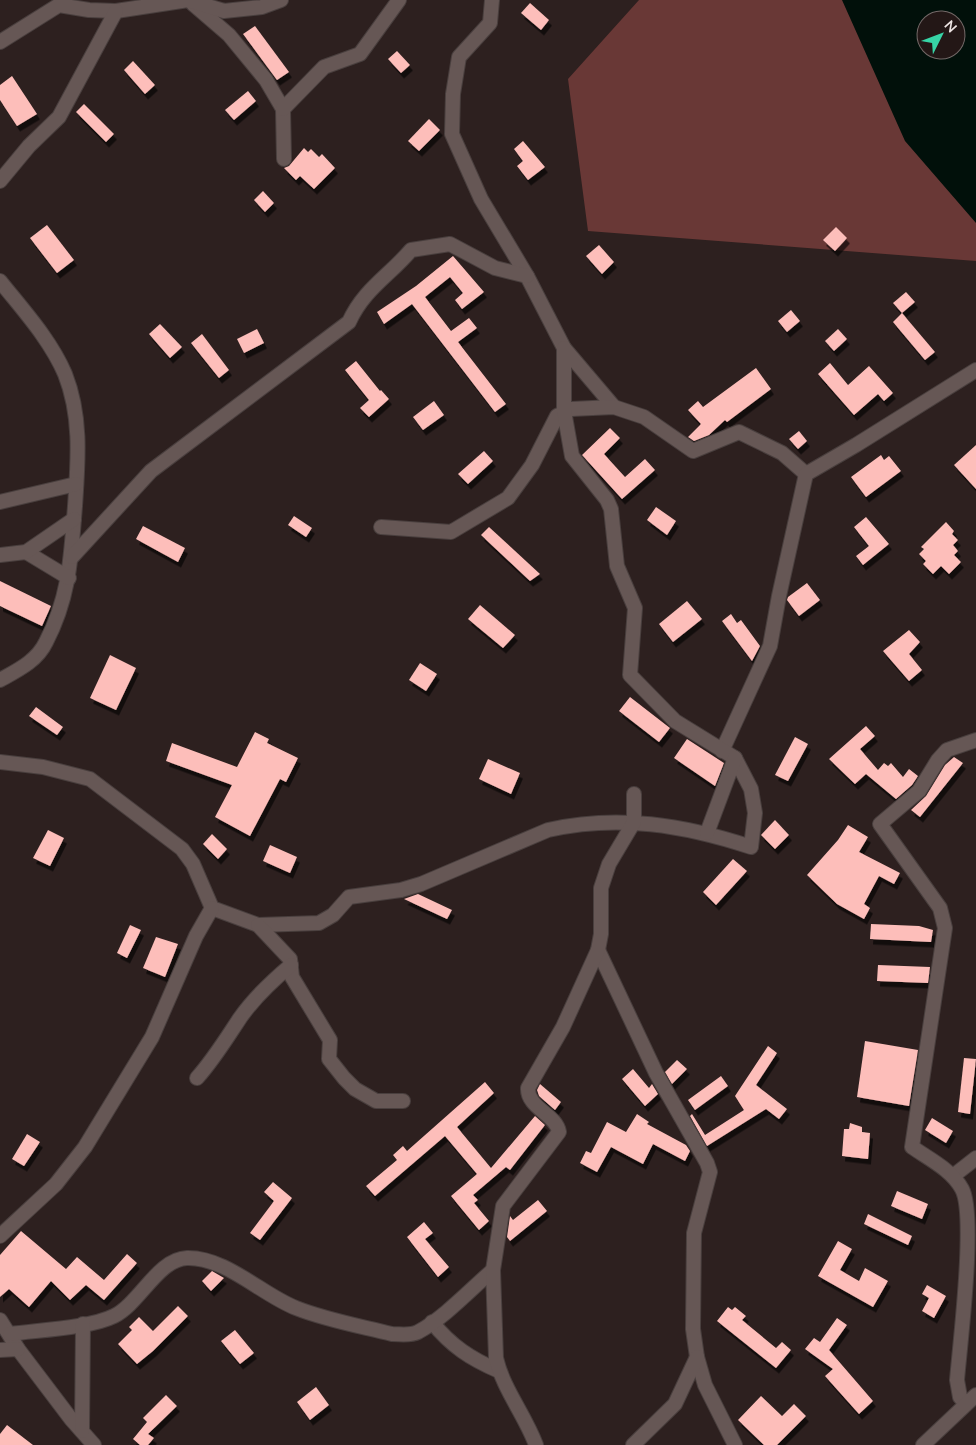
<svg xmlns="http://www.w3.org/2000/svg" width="976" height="1445" viewBox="0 0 976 1445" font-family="Mulish,sans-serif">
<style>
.green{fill:#693836;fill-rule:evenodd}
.water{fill:#01100a;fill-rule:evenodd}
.building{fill:#fdbeba;filter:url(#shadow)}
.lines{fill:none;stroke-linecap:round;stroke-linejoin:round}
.minor-casing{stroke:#493f3e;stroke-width:16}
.minor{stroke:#665755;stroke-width:14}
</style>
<defs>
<filter id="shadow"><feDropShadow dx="3" dy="5.5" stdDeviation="0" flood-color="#0009"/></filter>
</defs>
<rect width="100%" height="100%" fill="#2d201f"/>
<!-- green -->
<path class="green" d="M639,0H976V261L588,231L568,79ZM926,20H956V50H926Z"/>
<!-- water -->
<path class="water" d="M842,0H976V223L905,141ZM926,20H956V50H926Z"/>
<!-- building -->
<g class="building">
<path d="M530,3L549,20L541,30L521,13Z"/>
<path d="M255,26L289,72L277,80L243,34Z"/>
<path d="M397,51L410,65L401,73L388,59Z"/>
<path d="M133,61L155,85L145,94L124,70Z"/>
<path d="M12,76L37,114L17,126L0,100V85Z"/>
<path d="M248,91L256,101L234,120L225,110Z"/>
<path d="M84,104L114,134L106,142L76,112Z"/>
<path d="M429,119L440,130L419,151L408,141Z"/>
<path d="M523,141L545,167L528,180L517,166L523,161L514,149Z"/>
<path d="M304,148L308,152L311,149L319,157L322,154L335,168L314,189L300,176L296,180L284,168L289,166Z"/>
<path d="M263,191L274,203L265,212L254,200Z"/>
<path d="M47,225L74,260L57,273L30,238Z"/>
<path d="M836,227L847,238L835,251L823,240Z"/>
<path d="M599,245L614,262L602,274L586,256Z"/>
<path d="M453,256L484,292L462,309L455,300L463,293L450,277L425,297L451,331L469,318L477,328L458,342L506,404L495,412L412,304L384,324L377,312L416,286Z"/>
<path d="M906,292L915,302L902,313L893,303Z"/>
<path d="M791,310L800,321L787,332L778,321Z"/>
<path d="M902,313L935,352L925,360L893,322Z"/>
<path d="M160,324L182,347L170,358L149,334Z"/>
<path d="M257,329L264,343L244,353L237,339Z"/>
<path d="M838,329L847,339L834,351L825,341Z"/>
<path d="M202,334L229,370L219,378L191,343Z"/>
<path d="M356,361L380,391L381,390L389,399L369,417L360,408L369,400L345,370Z"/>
<path d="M830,363L848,385L869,366L893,393L884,401L878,394L854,415L818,374Z"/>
<path d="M756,368L771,389L727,422L725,420L709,435L694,441L688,437L701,424L688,410L698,401L703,407Z"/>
<path d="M434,401L444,415L423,430L413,417Z"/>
<path d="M610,428L620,438L604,454L625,477L645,459L655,470L622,499L582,455Z"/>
<path d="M799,431L807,441L798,449L789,439Z"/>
<path d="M976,445V489L954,465Z"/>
<path d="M484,451L493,461L468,484L458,474Z"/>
<path d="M881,455L884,460L889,456L901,471L866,497L851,477Z"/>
<path d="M656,507L676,521L667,535L647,520Z"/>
<path d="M294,516L312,528L306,537L288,525Z"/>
<path d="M866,517L889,544L863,565L856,556L869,546L854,527Z"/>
<path d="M946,522L954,531L952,534L958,540L953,545L958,551L954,555L961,562L949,574L941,566L933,574L923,564L926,561L919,554L924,549L921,547Z"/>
<path d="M143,526L185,548L178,562L136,539Z"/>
<path d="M489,527L540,574L530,581L481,535Z"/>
<path d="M0,581L51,606L42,626L0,606Z"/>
<path d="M807,583L820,600L799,616L787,600L788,597Z"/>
<path d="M687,601L702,619L673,642L659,624Z"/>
<path d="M480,605L515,635L503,648L468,619Z"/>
<path d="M731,614L737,623L741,620L760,646L752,661L722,621Z"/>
<path d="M909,630L920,642L909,654L922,670L909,681L883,651Z"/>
<path d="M110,655L136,668L116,710L90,698Z"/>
<path d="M420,663L437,674L426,691L409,680Z"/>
<path d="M630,697L670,728L659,742L619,711Z"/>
<path d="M36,707L63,727L57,735L29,716Z"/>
<path d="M866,726L875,736L860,749L878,770L884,763L888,766L891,763L903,777L909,769L918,776L912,785L896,799L866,774L855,784L829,759Z"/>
<path d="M255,732L269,739L267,743L298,758L286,782L280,779L250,836L215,817L232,785L166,761L172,743L237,767Z"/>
<path d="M795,737L808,744L788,781L775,775Z"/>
<path d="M687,739L724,763L715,786L674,758Z"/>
<path d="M954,757L963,763L920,817L911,810L926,796L945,765Z"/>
<path d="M488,759L520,773L511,794L479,779Z"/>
<path d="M775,820L789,835L775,849L761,835Z"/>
<path d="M848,825L868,837L859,852L900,873L894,884L879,876L864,904L870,908L864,919L837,904L807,875L838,840Z"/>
<path d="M48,830L64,838L50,866L33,858Z"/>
<path d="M212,834L227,849L218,859L203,844Z"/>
<path d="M270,845L297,857L290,873L263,861Z"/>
<path d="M733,859L747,871L716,905L703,892Z"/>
<path d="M418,894L452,910L447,919L404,899Z"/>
<path d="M871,924L919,926L933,930L931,942L870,939Z"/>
<path d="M130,925L141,930L127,958L117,953Z"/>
<path d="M156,937L178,944L165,977L143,968Z"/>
<path d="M878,965L930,967L928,983L877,981Z"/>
<path d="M865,1041L918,1050L909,1106L857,1097Z"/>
<path d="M768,1046L777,1053L756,1085L787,1109L779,1119L766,1109L707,1146L690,1116L692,1114L705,1135L744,1110L735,1096Z"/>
<path d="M964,1058L976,1059L970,1114L958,1112Z"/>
<path d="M677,1060L687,1069L672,1084L665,1072Z"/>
<path d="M633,1069L649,1088L652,1084L658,1094L645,1106L622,1079Z"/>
<path d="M721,1076L728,1086L695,1110L688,1100Z"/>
<path d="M485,1082L494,1093L457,1127L491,1168L535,1116L545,1125L510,1170L506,1167L473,1195L478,1200L474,1203L489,1221L479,1230L451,1196L477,1174L445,1136L375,1196L366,1186L397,1160L393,1155L403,1146L407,1151Z"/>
<path d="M540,1084L561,1102L555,1110L539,1096L537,1090Z"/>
<path d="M637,1114L649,1122L647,1124L686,1145L690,1151L685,1161L653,1144L643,1164L611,1147L597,1172L580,1163L586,1151L591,1153L607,1122L626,1132Z"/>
<path d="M932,1118L953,1131L946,1143L925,1130Z"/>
<path d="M850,1123L862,1127V1132L870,1133L868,1159L842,1156L844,1129H849Z"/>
<path d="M27,1134L40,1142L24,1166L12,1159Z"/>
<path d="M273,1182L292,1198L260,1240L250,1233L274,1201L264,1192Z"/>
<path d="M897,1191L928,1204L922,1219L891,1206Z"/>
<path d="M538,1200L547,1211L510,1241L507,1237L510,1216L513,1220Z"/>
<path d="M868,1214L912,1236L908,1245L864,1224Z"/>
<path d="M424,1222L433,1233L425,1239L449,1267L438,1277L407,1237Z"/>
<path d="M21,1231L66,1269L77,1257L104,1280L127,1254L137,1263L104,1300L86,1285L70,1300L51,1281L29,1307L9,1289L0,1297V1255Z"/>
<path d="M838,1241L852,1249L840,1270L859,1281L865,1268L888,1281L873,1307L818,1276Z"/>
<path d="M212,1271L224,1278L211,1291L202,1281Z"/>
<path d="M927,1285L946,1296L934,1318L922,1311L929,1298L922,1294Z"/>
<path d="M178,1306L188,1316L153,1351L137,1364L118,1344L132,1330L129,1327L139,1317L153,1331Z"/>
<path d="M728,1307L732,1310L735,1307L746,1316L742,1320L776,1348L782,1342L791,1350L776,1368L717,1321Z"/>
<path d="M837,1318L847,1325L829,1350L873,1401L859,1414L825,1376L833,1369L805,1349L814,1338L820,1342Z"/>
<path d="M235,1330L254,1353L240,1364L221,1341Z"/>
<path d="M316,1387L329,1405L310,1420L297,1402Z"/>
<path d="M166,1395L177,1406L148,1434L154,1438L148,1445H140L133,1439L147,1422L143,1418Z"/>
<path d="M761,1396L782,1416L794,1404L806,1416L777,1445H764L738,1420Z"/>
<path d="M7,1425L33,1445H0V1434Z"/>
</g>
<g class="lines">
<defs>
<g id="minor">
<path d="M492,0L490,23L459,57L453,94L452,134L481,199L527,276L564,348L614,407"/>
<path d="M193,4L229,35L266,80L283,109L284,159"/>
<path d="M0,42L59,5L89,10L116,11L188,0L224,11L262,7L281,0"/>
<path d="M283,109L324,67L360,54L399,0"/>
<path d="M0,181L29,146L59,117L116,11"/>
<path d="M0,281C23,310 50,339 65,374C82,417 78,461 75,506C71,555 70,596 46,642C37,661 18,670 0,680"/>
<path d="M0,502L76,484"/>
<path d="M381,527L451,532L508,498L532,465L557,416L571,409L614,407L644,417L693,451L739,432L782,453L806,474"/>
<path d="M26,552L69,578"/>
<path d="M0,555L26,552L74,519"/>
<path d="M72,557L151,471L349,322C364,289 389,276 411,250L450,244L495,268L527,276"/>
<path d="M722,751L770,646L779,596L806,474L856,445L976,370"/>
<path d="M0,762L43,767L90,779L182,849L193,864L212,908L258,925L319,923L333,915L349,897L401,890L421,884L548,830C618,814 684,825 751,847L755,813L751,789L735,758L675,721L630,675L635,608L617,566L611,509L607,500L572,456L564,411V348"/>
<path d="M707,833L735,758"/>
<path d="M258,925L290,959L292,977L330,1040L329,1059L344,1078L355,1089L376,1101H403"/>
<path d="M598,950L656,1073L707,1163L710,1172L694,1233L693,1329L697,1357L705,1385L735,1445"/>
<path d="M197,1078C214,1059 226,1039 240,1018C254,998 272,981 291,965"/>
<path d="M953,1176L976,1158"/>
<path d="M0,1236L56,1184L85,1147L152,1037L196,936L212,908"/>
<path d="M0,1320L18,1349L71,1419L94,1445"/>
<path d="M432,1322C451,1346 471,1359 499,1371"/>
<path d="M10,1334C38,1330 90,1328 114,1316C140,1303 158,1259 187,1258C226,1257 262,1295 296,1308C326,1320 360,1326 392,1334C401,1334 410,1336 418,1332C444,1318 471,1289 493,1270"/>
<path d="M0,1350L18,1349"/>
<path d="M966,1404L960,1397L957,1380C960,1344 976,1215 962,1189C952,1170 929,1159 912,1147L945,928L940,908L880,824L919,791L938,760L947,750L976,740"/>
<path d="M82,1431L83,1324"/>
<path d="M536,1445C525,1415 503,1389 496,1358L493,1270L503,1206L559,1132C556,1114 527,1108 528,1088L563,1027L598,950L601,934V888L609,864L634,822V794"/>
<path d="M633,1445L675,1404L697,1357"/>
<path d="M923,1445L976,1395"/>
</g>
</defs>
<!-- minor casing -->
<use href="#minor" class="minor-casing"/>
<!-- minor -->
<use href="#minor" class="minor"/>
</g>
<!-- north arrow -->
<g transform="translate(941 35) rotate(48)"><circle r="24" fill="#231716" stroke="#746968"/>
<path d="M0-4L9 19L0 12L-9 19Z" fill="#37d4a6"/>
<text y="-8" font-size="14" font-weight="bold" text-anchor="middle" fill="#eee5e4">N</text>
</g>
</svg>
